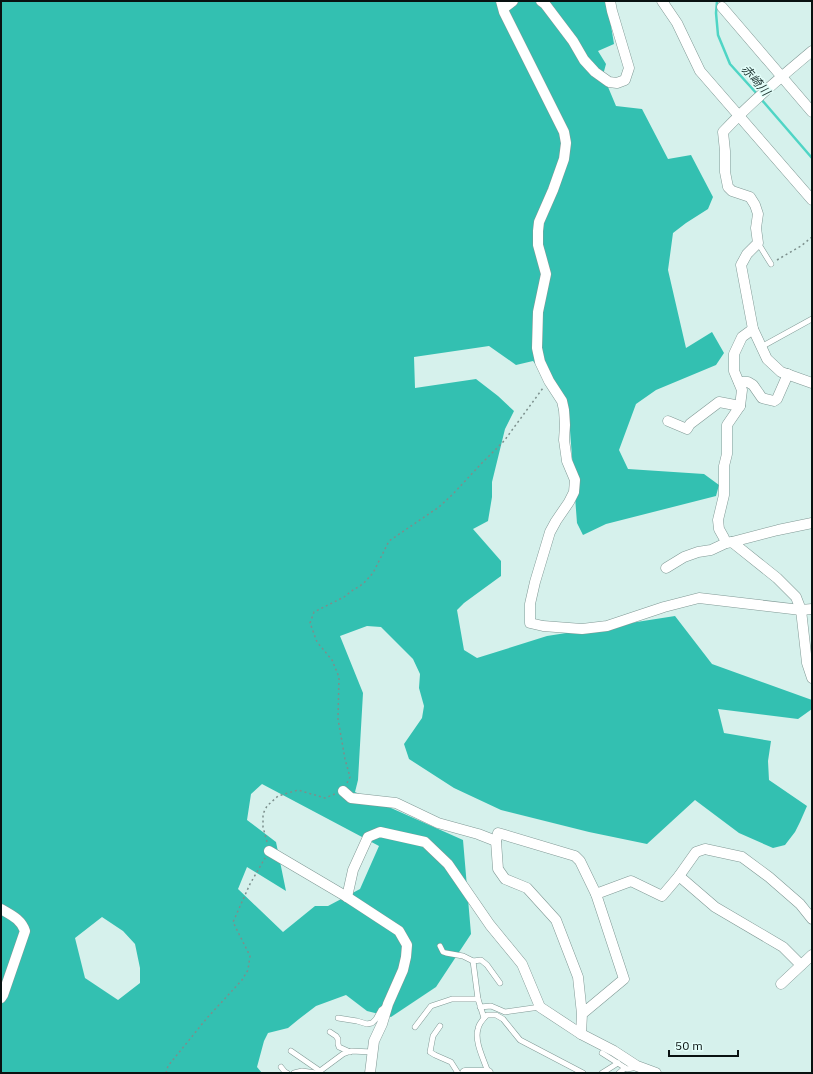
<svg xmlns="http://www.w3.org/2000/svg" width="813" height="1074" viewBox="0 0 813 1074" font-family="'IBM Plex Sans','Noto Sans JP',sans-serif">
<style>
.forest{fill:#33c0b1;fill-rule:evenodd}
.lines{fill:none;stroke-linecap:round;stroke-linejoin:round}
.stream{stroke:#4fd5c5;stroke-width:2.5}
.service-casing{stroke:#809995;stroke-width:6}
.minor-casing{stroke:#809995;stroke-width:11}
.path{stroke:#7c8f8c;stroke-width:1.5;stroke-dasharray:2 3;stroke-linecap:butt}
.service{stroke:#fff;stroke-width:5}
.minor{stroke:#fff;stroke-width:10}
.labels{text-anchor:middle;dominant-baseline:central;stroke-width:3;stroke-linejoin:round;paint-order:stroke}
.water-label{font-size:12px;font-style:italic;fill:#1f3633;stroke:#e3fef9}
</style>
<rect width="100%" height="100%" fill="#d6f1ec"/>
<!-- forest -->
<path class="forest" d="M1,1H607L614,44L598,51L606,64L603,75L616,106L642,109L668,159L691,155L713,197L708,209L686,223L673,233L668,270L686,348L712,332L724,353L716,365L656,390L636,404L619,450L628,469L704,474L719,485L716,496L606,524L583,535L577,523L568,404L533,361L516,365L489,346L414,357L415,388L476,379L498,396L514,411L505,429L492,482V497L488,521L473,529L501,561V576L464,603L457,610L464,650L477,658L547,636L675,616L712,664L812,700V709L798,719L718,709L724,733L771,741L768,761L769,780L807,806L800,822L795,832L785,845L773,848L739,833L695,800L647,844L589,832L501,810L454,788L409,759L404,744L422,718L424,706L419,688L420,674L413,659L381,627L367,626L340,636L363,693L358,780L355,792L463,840L471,934L436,987L391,1017L367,1011L346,995L316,1006L299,1019L288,1028L268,1033L264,1041L257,1067L262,1073H1ZM262,784L379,846L360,889L328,906H315L283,932L238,889L247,867L286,891L276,842L247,820L251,794ZM102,917L123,931L135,944L140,968V983L118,1000L85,978L75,938Z"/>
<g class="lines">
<!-- stream -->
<g class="stream">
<path d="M717,1L716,13L718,35L730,64L758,95"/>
<path d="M761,99L812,158"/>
</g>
<defs>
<g id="service">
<path d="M758,243L771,264"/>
<path d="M761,347L812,319"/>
<path d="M440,946L443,952L446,953L463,956L473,961L481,960L487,965L500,983"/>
<path d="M473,961L478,999L484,1018"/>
<path d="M480,1007L491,1006L505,1012L540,1007"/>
<path d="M338,1018L357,1021L367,1024L372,1023L376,1019L381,1010L386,1006"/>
<path d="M440,1026L433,1036L430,1052L435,1055L451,1062L458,1073"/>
<path d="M415,1027L431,1006L452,999H478"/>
<path d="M330,1032L336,1036L338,1039V1044L339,1047L350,1052"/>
<path d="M291,1051L320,1071L343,1054L351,1051L372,1052"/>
<path d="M602,1053L627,1069L638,1067"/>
<path d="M281,1067L285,1072L287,1073"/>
<path d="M488,1072C484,1060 474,1041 478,1029C479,1023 483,1019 487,1015H496L503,1019L520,1040L583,1073"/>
<path d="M294,1073L302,1071L316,1073"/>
<path d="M602,1073L618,1063"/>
<path d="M619,1073L625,1068"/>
</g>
<g id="minor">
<path d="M501,1L504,12L564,132L566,143L564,159L553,190L539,222L538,231V245L546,274L538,312L537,348L540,362L549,381L562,401L564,410L565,425L564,440L567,461L575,480L574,492L569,502L556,521L550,532L535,582L530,604V623L543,626L582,629L607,626L664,607L699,598L801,610L812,609"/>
<path d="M541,1L545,4L573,41L584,60L595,72L609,82L617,83L625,80L629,68L612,11L610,1"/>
<path d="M662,1L677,23L700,71L812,200"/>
<path d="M722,7L812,112"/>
<path d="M504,8L513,1"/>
<path d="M812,51C781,77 750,103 723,132L725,151V172L728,187L732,191L750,197L755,205L758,214L756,228L758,243L747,254L741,265L753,329L767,359L781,372L812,383"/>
<path d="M739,382H748L753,385L762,398L774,401L777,399L788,374"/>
<path d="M668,421L687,429L690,424L719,402L740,406"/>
<path d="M812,523L778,530L732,542L777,578L796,597L801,610L807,663L812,678"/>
<path d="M726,543L724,538L719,529L718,520L724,495V466L727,454V425L740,406L742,390L734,371V354L742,337L753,329"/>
<path d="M666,568L684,557L698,552L711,550L726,543L732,542"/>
<path d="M343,791L351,798L396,803L438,823L478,834L496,841"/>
<path d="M269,851L347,897L399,931L407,945L406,957L403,970L388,1004L382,1024L374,1041L370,1073"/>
<path d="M679,876L715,907L783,947L801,965"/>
<path d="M596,894L631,881L662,896L679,876L696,852L705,849L742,857L769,877L800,904L812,919"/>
<path d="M347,897L353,870L368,837L380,832L425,842L448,864L490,925L522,964L540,1007L581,1034L614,1051L637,1066L656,1073"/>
<path d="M1,909C11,915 21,919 25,931L3,995L1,998"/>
<path d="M781,984L812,955"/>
<path d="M581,1034L582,1014L578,977L556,920L527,888L505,879L498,869L496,841L498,833L575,856L580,861L596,894L624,979L582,1014"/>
<path d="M465,1073H488"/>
</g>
</defs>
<!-- service casing -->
<use href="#service" class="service-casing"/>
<!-- minor casing -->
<use href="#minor" class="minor-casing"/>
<!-- path -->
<g class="path">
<path d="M777,260L801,246L812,237"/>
<path d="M347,783L350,777L345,759L338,719L339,677L332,660L317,642L310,623L314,612L344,597L353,590L363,584L373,573L389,541L439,507L453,494L481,464L504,441L543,388"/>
<path d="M267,842L263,827V814L267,806L278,796L298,790L325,798L335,794"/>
<path d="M166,1073L168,1066L207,1018L242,980L248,970L250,956L233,922L250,884L265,858"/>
</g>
<!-- service -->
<use href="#service" class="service"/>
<!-- minor -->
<use href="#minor" class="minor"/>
</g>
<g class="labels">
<!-- water labels -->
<g class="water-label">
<text transform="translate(756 80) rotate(49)">赤崎川</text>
</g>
</g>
<!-- border -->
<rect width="813" height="1074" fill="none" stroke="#091211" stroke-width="4"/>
<!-- scale -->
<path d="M669 1050v6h69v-6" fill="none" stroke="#091211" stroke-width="2"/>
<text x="675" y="1050" font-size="12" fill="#091211" stroke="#e3fef9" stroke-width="3" paint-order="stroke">50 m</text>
</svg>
